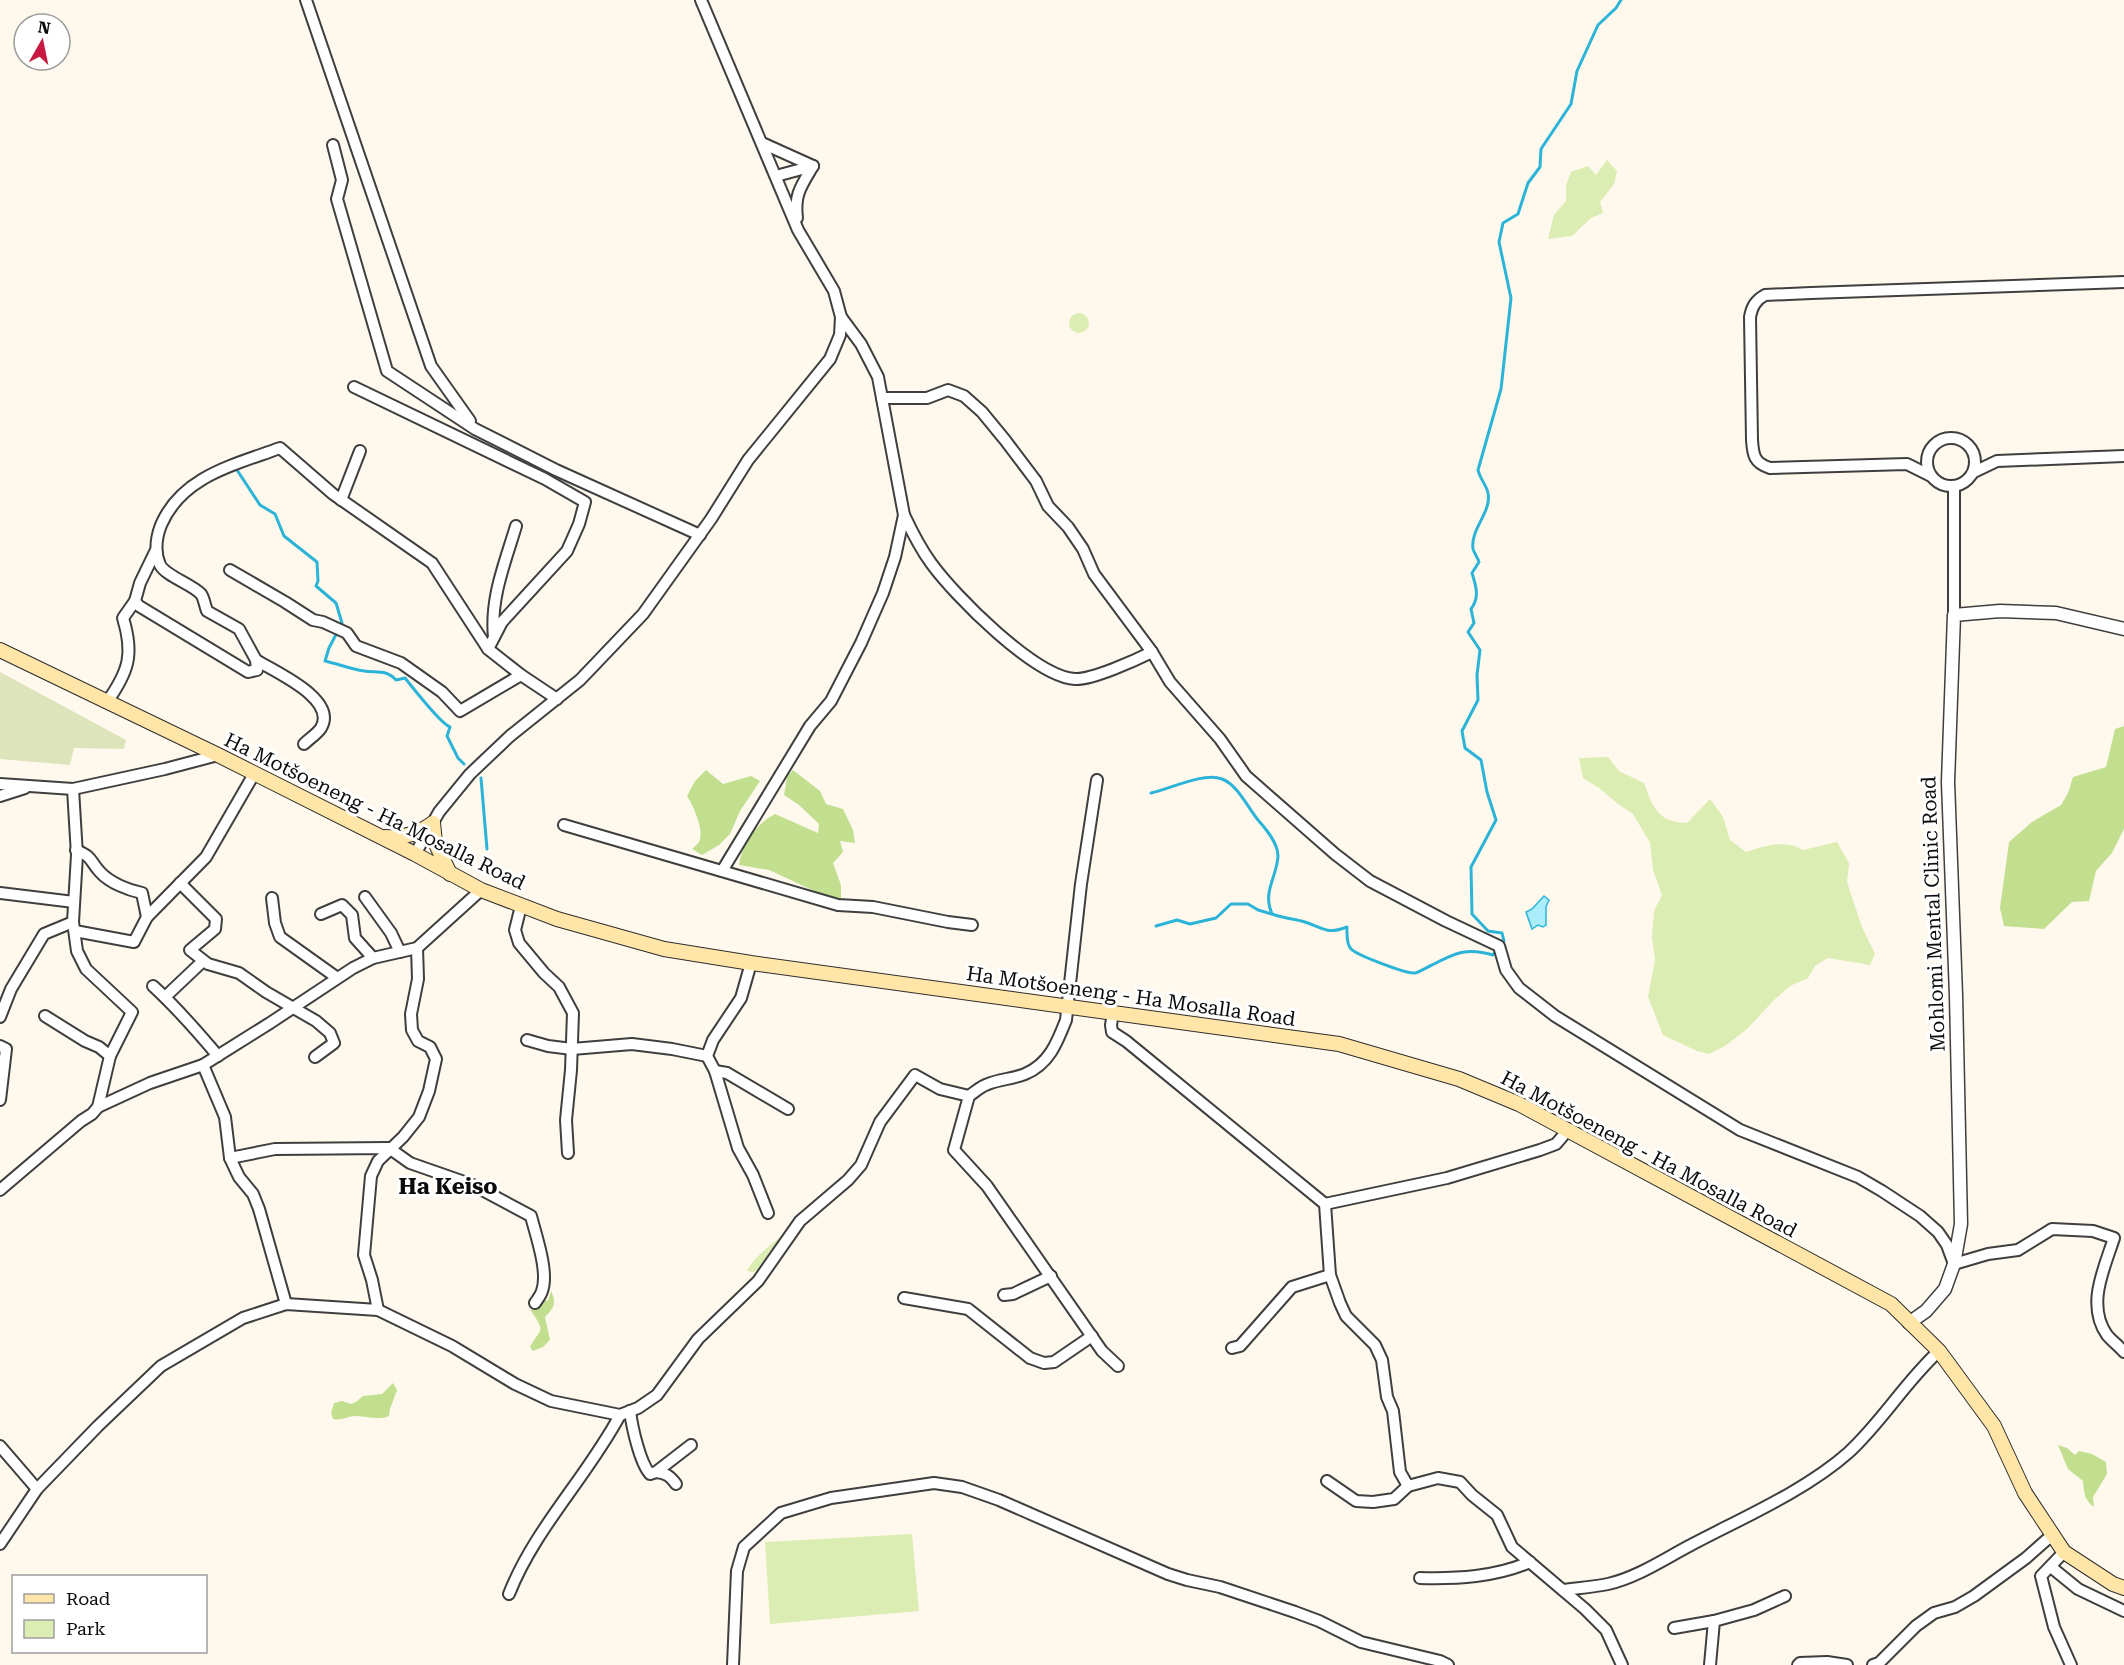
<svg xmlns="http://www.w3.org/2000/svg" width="2124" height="1665" viewBox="0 0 2124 1665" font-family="'Roboto Serif',serif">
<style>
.green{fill:#dbedb2}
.forest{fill:#c2df90}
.cemetery{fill:#dde3bb}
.water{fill:#abecfb;stroke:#2cb4d8;stroke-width:1.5}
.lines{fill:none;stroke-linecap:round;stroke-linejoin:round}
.stream{stroke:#2cb4d8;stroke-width:3}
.minor-casing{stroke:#3f3f3f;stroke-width:14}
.tertiary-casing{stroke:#3f3f3f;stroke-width:15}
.secondary-casing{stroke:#2e2e2e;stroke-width:16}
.minor{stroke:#fff;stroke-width:10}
.tertiary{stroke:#fff;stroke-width:12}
.secondary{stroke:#ffe5a7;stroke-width:14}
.labels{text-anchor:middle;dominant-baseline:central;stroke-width:6;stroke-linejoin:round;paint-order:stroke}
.street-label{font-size:20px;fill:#0c0c0c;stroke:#fff}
.quarter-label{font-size:22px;font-weight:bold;fill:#0c0c0c;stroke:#fff}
</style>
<rect width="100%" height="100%" fill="#fff8ec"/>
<!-- green -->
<g class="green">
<path d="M1607,160L1617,171L1614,184L1600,202L1603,213L1591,218L1572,236L1548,239L1554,215L1566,201V185L1571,172L1588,166L1596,175Z"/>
<circle cx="1079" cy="323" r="10"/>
<path d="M1608,757L1619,771L1644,783C1653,808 1658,822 1687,823L1710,799L1723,817L1730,840L1746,852C1764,846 1785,839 1803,850L1837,842L1849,863L1847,882L1862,927L1875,954L1870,965L1828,958L1815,966L1808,978L1790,986L1773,1001L1747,1029L1725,1046L1709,1054L1697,1051L1663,1035L1648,997L1655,960L1652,937L1654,911L1662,895L1653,870L1650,843L1633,814L1618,804L1599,788L1583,778L1579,758Z"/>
<path d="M780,1238L768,1254L764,1268L753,1272L747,1271C750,1262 771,1243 780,1238Z"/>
<path d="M912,1534L919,1611L770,1624L765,1542Z"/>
</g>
<!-- forest -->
<g class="forest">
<path d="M2124,726V829L2112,853L2096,871L2089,901L2072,902L2044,929L2004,926L2000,908L2009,842L2032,822L2061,805L2068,793L2073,777L2106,767L2115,729Z"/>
<path d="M706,770L723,784L751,776L760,781L740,811L730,834L719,845L702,855L692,849C694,847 697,845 699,842C705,831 693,805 687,796L695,781Z"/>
<path d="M793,770L820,791L826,804L843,809L853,830L855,843L840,841L843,852L833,863L841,885V899L825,896L769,870L739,865C742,844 756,824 775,814L818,833L819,824L799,805L784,795L787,777Z"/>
<path d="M551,1291C557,1303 554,1308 545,1317L550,1340L543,1347L533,1351L530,1347C540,1328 547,1334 531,1311L542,1298L548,1301Z"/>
<path d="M393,1383L397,1390L390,1409L389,1416C380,1421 365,1416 353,1416C346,1417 341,1421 333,1419L331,1413L334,1403L342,1401L351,1404L356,1402L363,1396L382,1394Z"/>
<path d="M2058,1445L2067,1448L2075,1455L2079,1451L2092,1454L2106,1462L2107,1474L2093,1497L2094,1507C2084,1500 2084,1492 2083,1481L2068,1469Z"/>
</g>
<!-- cemetery -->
<path class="cemetery" d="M0,672L126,740L124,749L74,748L70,765L0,759Z"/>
<!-- water -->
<path class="water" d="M1544,896L1549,900L1546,907V925L1543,927L1538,925L1532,929L1526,912L1532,909Z"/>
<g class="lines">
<!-- stream -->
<g class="stream">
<path d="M237,470L260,505L275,514L284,536L317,562L318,581L316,586L336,603L342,623L329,648L325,661C338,664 351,669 364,671C377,673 386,669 396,680L405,678C413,688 441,724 450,727L447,736L458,758L464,764"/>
<path d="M481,778L487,849"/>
<path d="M1151,793C1170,789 1203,772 1222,779C1238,785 1248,808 1258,820C1266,829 1278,843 1278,856C1277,877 1262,892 1272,914C1283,918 1294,919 1305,922C1324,928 1327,935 1347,927C1347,933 1346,944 1351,949C1357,955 1406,974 1415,973C1420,972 1427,967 1432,965C1455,953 1467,947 1493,955L1496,950"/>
<path d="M1156,926L1177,920L1190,924L1216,918L1231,904H1248L1258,910L1272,914"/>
<path d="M1500,945L1504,941L1502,933L1488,931L1472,914L1471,867L1496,820L1487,792L1481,760L1465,748L1462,731L1478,700L1477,675L1480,650L1468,632L1474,623L1471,609C1480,597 1476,586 1472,573L1479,562C1478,558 1474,553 1473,549C1470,529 1492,512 1488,493C1487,486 1480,479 1478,470L1501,389L1511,298L1499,242L1503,223L1518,214L1528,183L1540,167L1541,149L1571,104L1577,71L1598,25L1616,8L1621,0"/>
</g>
<defs>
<g id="minor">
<path d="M306,0L431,366L470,421"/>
<path d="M762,143L813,166"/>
<path d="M333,145L342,180L337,199L387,371L475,429L556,470L700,535"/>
<path d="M776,176L813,166"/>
<path d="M797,218C794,195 801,186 813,166"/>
<path d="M354,387L545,479L585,502L579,524L567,551L502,622L488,649"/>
<path d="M882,398H927L948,390L964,396L982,412L1005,440L1036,481L1048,506L1068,527L1083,549L1094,574L1152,652L1170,682L1220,739L1246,776L1335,854L1370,881L1446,921L1499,946L1506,970L1519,988L1555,1016L1740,1130L1858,1177L1882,1191L1920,1216L1938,1232L1947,1245L1954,1264L1988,1254L2018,1250L2052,1229L2093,1231L2114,1238C2104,1269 2086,1305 2107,1335C2112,1341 2119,1346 2124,1352"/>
<circle cx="1951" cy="462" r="24"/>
<path d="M1974,472L1997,461L2124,456"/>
<path d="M1931,476L1907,464L1770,468C1754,463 1753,455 1752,440L1750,317C1752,306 1756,300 1765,295L1811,293L2124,282"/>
<path d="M1954,486V615"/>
<path d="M341,500L360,451"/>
<path d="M904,515C912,532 920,548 931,563C954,595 1035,677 1075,679C1092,680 1136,660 1152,652"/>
<path d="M156,550L140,583L135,601L139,606L248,672L257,670L256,660L239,629L207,611C205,606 204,598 201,594C191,584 166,576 160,565C154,551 156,538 161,525C182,476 234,465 280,448L333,494L432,563L488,649L521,675L557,699"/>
<path d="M230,570L285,602L313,620L323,622L347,633L356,646L401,663L442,692L460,711L521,675"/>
<path d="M494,637C490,598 505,563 516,526"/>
<path d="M256,660C275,672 338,699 321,728C317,734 309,739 304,744"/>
<path d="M107,702C129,671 134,654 123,618L135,601"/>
<path d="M0,784L73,789L165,769L218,755"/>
<path d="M73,789L77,855L73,922L77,951L86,969L132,1012L110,1056L98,1107"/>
<path d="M0,796L25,788"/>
<path d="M564,825L838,905L873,907L948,922L972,925"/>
<path d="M76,850C94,858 89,860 100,872C110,883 128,890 142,893L147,917"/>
<path d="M415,854L439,812L470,774L510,736L580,680L643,614L711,519L748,460L830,359L840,335L841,317L834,291L798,230L701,0"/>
<path d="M722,871L810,726L831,701L861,643L883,593L895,557L904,515L878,377L861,344L841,317"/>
<path d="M180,883L216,919L215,929L190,950L208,964L239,973L266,992L316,1021L330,1033L334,1043L315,1057"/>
<path d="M0,893L74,902"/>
<path d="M365,897L391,933L400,952"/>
<path d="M272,898L275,923L280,937L336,977"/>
<path d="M521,906L515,930L519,943L544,973L559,987L573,1013L571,1070L566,1120L568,1153"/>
<path d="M321,914L342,905L352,915L355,938L373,958"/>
<path d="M75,931L134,942L147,917L206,857L254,774"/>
<path d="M751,963L741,998L713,1040L707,1056L715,1071L738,1148L753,1175L768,1213"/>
<path d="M153,986C177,1008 197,1031 218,1056"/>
<path d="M165,997L203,961"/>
<path d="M1113,1013L1111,1025L1112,1032L1126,1041L1325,1204L1330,1275L1340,1303L1346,1316L1375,1345L1382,1360L1387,1397L1393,1411L1400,1472L1408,1486L1438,1478L1460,1482L1472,1495L1497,1515L1512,1547L1585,1609L1606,1630L1622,1665"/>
<path d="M45,1016L85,1041L99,1047L110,1056"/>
<path d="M0,1017L11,989L44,934L73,922"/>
<path d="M527,1040L548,1046L572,1049L632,1044L672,1049L707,1056"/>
<path d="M0,1046L6,1049L0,1100"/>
<path d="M203,1065L225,1117L230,1158L239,1177L253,1194L259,1209L286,1304"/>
<path d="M715,1071L727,1073L788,1109"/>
<path d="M969,1096C975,1092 981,1086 988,1084C1000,1079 1013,1079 1025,1074C1049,1064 1057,1043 1066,1020L1081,884L1097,780"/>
<path d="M230,1158L275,1149L389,1148L410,1163L473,1185L531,1216C536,1236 549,1272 542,1291C541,1295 537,1300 535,1303"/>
<path d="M0,1190L81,1121L92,1114L98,1107L150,1083L203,1065L270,1023L353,968L373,958L417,948L481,890"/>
<path d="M1325,1204L1447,1178L1540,1150L1556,1144L1567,1131"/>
<path d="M1004,1295L1013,1294L1051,1276"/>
<path d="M904,1298L968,1309L1030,1358L1044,1363L1054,1362L1092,1336"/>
<path d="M378,1310L372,1280L364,1255L371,1176L378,1161L403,1137L419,1117L429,1091L436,1059L430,1047L418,1041L412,1030L411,1014L418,979L417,948"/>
<path d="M1232,1348L1240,1346L1292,1287L1330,1275"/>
<path d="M630,1411C632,1427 640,1463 650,1474L656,1472L691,1445"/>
<path d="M0,1446L37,1489"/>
<path d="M656,1472C666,1473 670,1476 676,1484"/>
<path d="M1327,1481L1356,1501L1373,1502L1394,1499L1408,1486"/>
<path d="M0,1544L37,1489L98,1426L161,1366L243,1318L286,1304L378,1310L452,1346L515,1384L551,1401L620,1415L638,1408L657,1395L698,1339L758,1281L800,1221L848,1180L861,1165L880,1122L915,1075L940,1089L969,1096L954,1150L987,1186L1102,1351L1118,1366"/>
<path d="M2064,1552L2041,1576L2054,1627L2071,1665"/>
<path d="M2051,1567L2078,1589L2124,1611"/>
<path d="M1420,1578C1457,1579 1495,1577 1530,1562"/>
<path d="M1563,1590C1578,1588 1594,1587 1608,1584C1638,1577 1664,1559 1691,1545C1742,1518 1805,1491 1848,1453C1882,1422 1905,1382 1939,1351"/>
<path d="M509,1594C535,1528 587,1477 620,1415"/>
<path d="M1674,1628L1714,1621"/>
<path d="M733,1665L737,1571L744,1547L781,1513L831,1498L934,1483L962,1487L999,1500L1168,1574L1187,1580L1220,1587L1295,1612L1319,1621L1361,1642L1440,1661L1448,1665"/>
<path d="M1710,1665L1714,1621L1754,1610L1785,1596"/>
<path d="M1798,1665L1800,1663L1827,1662L1847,1665"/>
<path d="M1873,1665L1879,1663L1916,1626L1934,1613L1955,1607L1974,1596L2026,1558L2052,1535"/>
</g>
<path id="tertiary" d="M1909,1323L1926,1311L1945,1289L1954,1264L1961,1224L1956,995L1948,782L1954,615L2000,611L2056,613L2124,629"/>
<g id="secondary">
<path d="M0,650L218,755L415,854L481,890L557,919L664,949L751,963L1339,1044L1459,1079L1519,1104L1891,1304L1939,1351L1994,1426L2025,1493L2064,1552L2113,1584L2124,1588"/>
<path d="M433,823L435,842L450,874"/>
<path d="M385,837C404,838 417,834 433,823"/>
</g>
</defs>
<!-- minor casing -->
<use href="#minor" class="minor-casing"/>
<!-- tertiary casing -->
<use href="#tertiary" class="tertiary-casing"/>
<!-- secondary casing -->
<use href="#secondary" class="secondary-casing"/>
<!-- minor -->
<use href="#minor" class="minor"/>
<!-- tertiary -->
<use href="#tertiary" class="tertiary"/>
<!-- secondary -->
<use href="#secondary" class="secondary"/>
</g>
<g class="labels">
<!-- street labels -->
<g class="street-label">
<text transform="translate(375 811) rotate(26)">Ha Motšoeneng - Ha Mosalla Road</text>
<text transform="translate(1933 914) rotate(-92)">Mohlomi Mental Clinic Road</text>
<text transform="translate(1131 996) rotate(8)">Ha Motšoeneng - Ha Mosalla Road</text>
<text transform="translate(1649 1154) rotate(28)">Ha Motšoeneng - Ha Mosalla Road</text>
</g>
<!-- quarter labels -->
<g class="quarter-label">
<text x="448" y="1186">Ha Keiso</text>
</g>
</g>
<!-- legend -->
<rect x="12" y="1575" width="195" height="78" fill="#ffffff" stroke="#9e9e9e" stroke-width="1.5"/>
<rect x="24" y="1594" width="30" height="9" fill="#ffe5a7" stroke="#9e9e9e" stroke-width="1.5"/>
<text x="66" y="1605" font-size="18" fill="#0c0c0c">Road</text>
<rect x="24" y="1620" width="30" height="18" fill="#dbedb2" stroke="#9e9e9e" stroke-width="1.5"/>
<text x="66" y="1635" font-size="18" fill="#0c0c0c">Park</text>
<!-- north arrow -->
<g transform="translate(42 42) rotate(9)"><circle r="28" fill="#ffffff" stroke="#9e9e9e" stroke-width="1.5"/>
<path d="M0-4.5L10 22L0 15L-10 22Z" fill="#c81942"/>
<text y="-9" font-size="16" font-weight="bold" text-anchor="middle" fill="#0c0c0c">N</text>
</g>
</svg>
